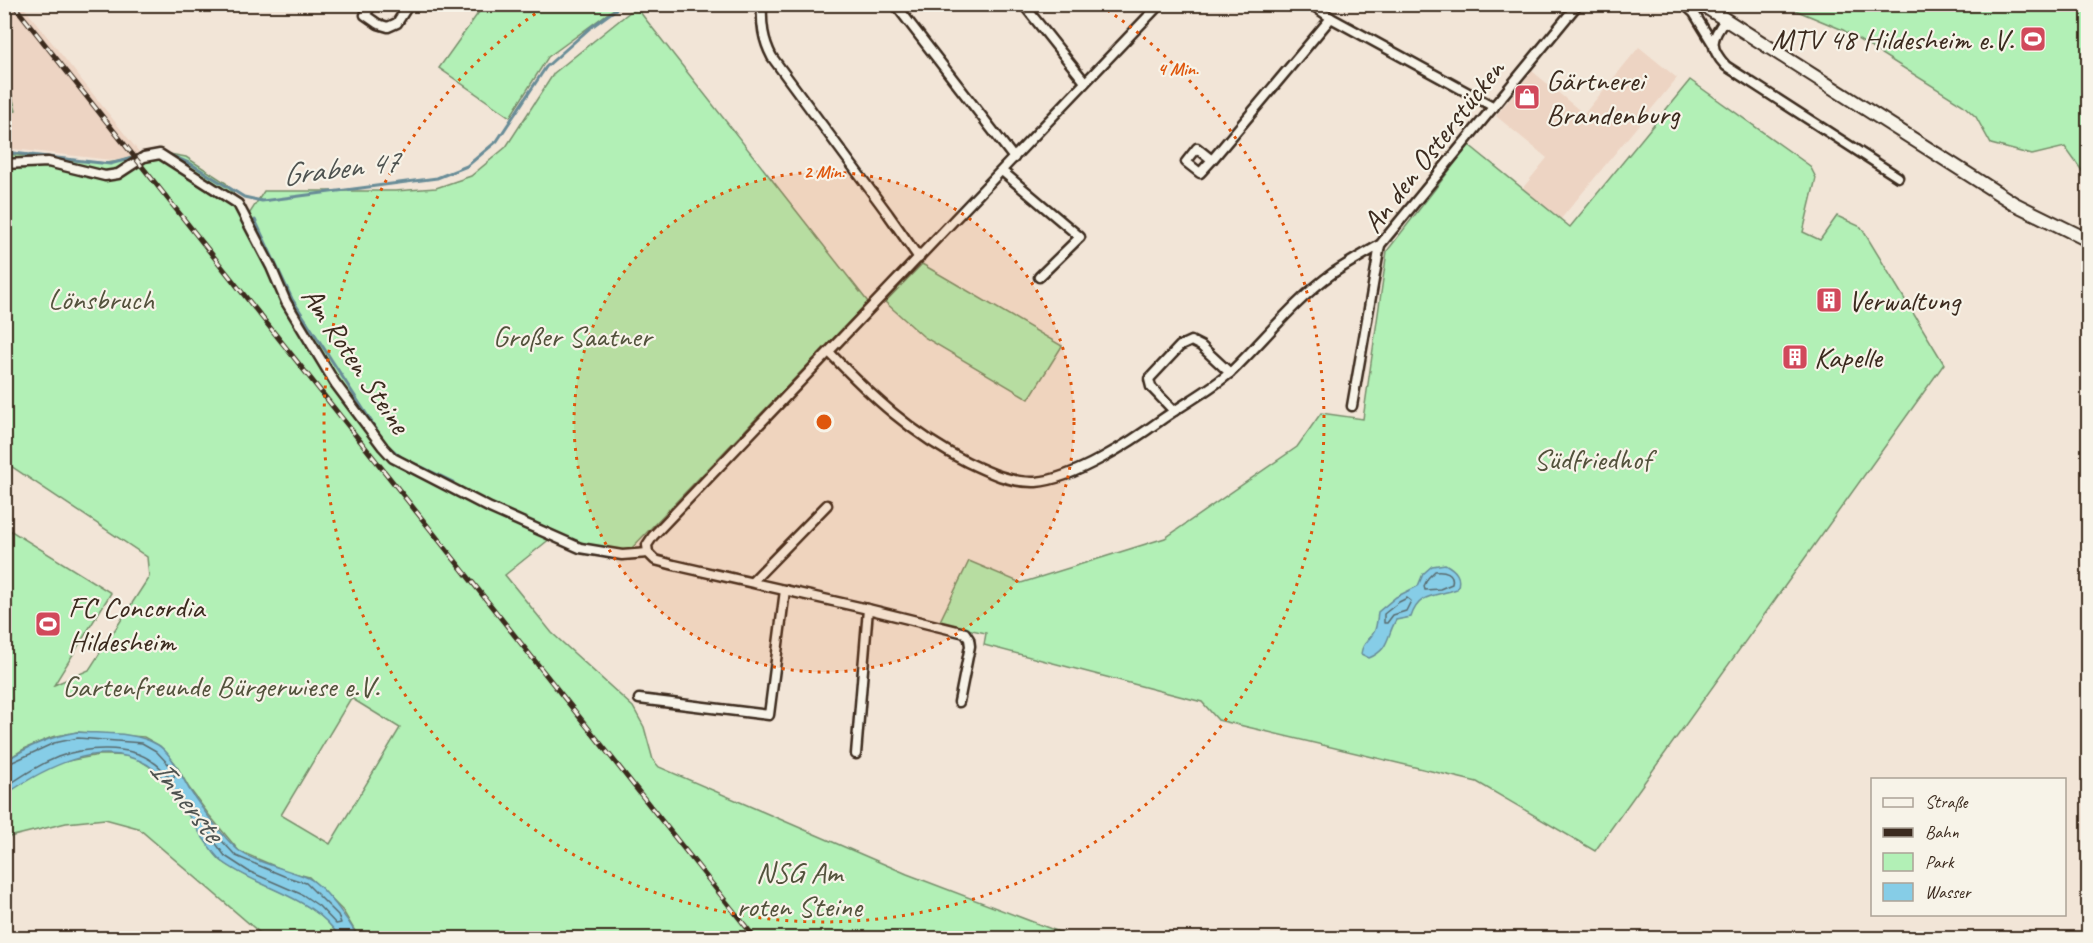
<svg xmlns="http://www.w3.org/2000/svg" width="2093" height="943" viewBox="0 0 2093 943" font-family="Caveat,sans-serif">
<style>
.built{fill:#edd4c3}
.green{fill:#b2f0b6;stroke:#768d6a;stroke-width:1.5;fill-rule:evenodd}
.water{fill:#86cde7;stroke:#688c97;stroke-width:1.5}
.lines{fill:none;stroke-linecap:round;stroke-linejoin:round}
.shore{stroke:#596b6e;stroke-width:1.5}
.stream{stroke:#688c97;stroke-width:3}
.minor-casing{stroke:#3b2a1e;stroke-width:13}
.secondary-casing{stroke:#3b2a1e;stroke-width:16}
.minor{stroke:#f7f3e8;stroke-width:8}
.secondary{stroke:#f7f3e8;stroke-width:12}
.rail-casing{stroke:#3b2a1e;stroke-width:5}
.rail{stroke:#f7f3e8;stroke-width:3;stroke-dasharray:9;stroke-linecap:butt}
.ring{fill:none;stroke:#df570d;stroke-width:3;stroke-dasharray:3 6}
.labels{text-anchor:middle;dominant-baseline:central;stroke-width:4.5;stroke-linejoin:round;paint-order:stroke}
.poi-label{font-size:30px;fill:#3b2a1e;stroke:#f7f3e8;text-anchor:start}
.street-label{font-size:30px;fill:#3b2a1e;stroke:#f7f3e8}
.park-label{font-size:30px;fill:#53523c;stroke:#f7f3e8}
.water-label{font-size:32px;font-style:italic;fill:#4e5350;stroke:#f7f3e8}
.centre{fill:#df570d;stroke:#f7f3e8;stroke-width:3}
.ring-label{font-size:18px;text-anchor:middle;font-weight:bold;fill:#df570d;stroke:#f7f3e8;stroke-width:4.5;stroke-linejoin:round;paint-order:stroke}
</style>
<rect width="100%" height="100%" fill="#f2e5d7"/>
<filter id="ink" filterUnits="userSpaceOnUse"><feTurbulence type="fractalNoise" baseFrequency=".0167" numOctaves="2"/><feDisplacementMap in="SourceGraphic" scale="12" xChannelSelector="R" yChannelSelector="G"/><feConvolveMatrix kernelMatrix="1 2 1 2 8 2 1 2 1" color-interpolation-filters="sRGB"/></filter>
<g filter="url(#ink)">
<!-- built -->
<g class="built">
<path d="M5,5H22L428,515L120,161L5,148Z"/>
<path d="M1639,47L1677,78L1560,220L1522,189L1547,158L1496,116L1532,71L1584,114Z"/>
</g>
<!-- green -->
<g class="green">
<path d="M484,5V4L619,5L548,57L510,117L439,68Z"/>
<path d="M1783,5H2088V177L2085,175L2065,147L2032,155L1991,144L1976,117L1963,105L1843,30Z"/>
<path d="M636,7L868,302L628,552L597,547L556,534L505,575L552,633L633,707L644,727L653,760L659,767L907,874L1075,938H359L343,911L309,877L286,871L239,851L209,815L189,788L175,763L160,746L144,737L77,732L52,737L24,749L5,761V527L111,593L54,685L89,670L149,577L147,557L5,462V154L106,163L120,161L153,151L186,157L226,183L248,216L264,191H395L436,188L471,176L506,147L554,73ZM351,698L400,728L330,844L281,815Z"/>
<path d="M7,77L16,111L5,114V78Z"/>
<path d="M1690,80L1810,166L1816,178L1803,232L1820,240L1837,216L1861,227L1944,364L1595,851L1477,782L1218,720L1202,702L984,645L986,633L939,623L969,561L1021,583L1165,538L1297,447L1321,413L1363,419L1387,251L1469,145L1570,227Z"/>
<path d="M922,264L1062,346L1029,399L924,337L885,302Z"/>
<path d="M99,755C109,755 122,754 131,757C166,768 185,809 204,837C209,845 215,857 223,862C261,890 314,895 340,938H266L138,828L105,819L66,823L5,838L4,795L32,776L62,762Z"/>
</g>
<!-- water -->
<g class="water">
<path d="M1445,564C1456,570 1462,577 1457,589C1435,597 1419,592 1411,617L1396,620C1386,637 1390,649 1369,658L1361,654C1362,643 1369,641 1374,632C1377,627 1377,618 1378,612L1396,597L1418,586L1423,574L1432,566Z"/>
<path d="M77,732C102,734 136,731 158,745C173,755 180,774 189,789C200,806 223,837 238,850C251,861 289,870 306,877C323,883 350,923 359,938H340C314,896 261,890 223,862C211,854 192,820 183,807C174,793 163,775 148,765C101,737 44,768 5,795V761C29,746 49,737 77,732Z"/>
</g>
<g class="lines">
<!-- shore -->
<g class="shore">
<path d="M1435,571C1444,570 1455,572 1452,584L1440,589L1425,590L1424,586L1428,578Z"/>
<path d="M1407,598L1411,601L1406,611L1393,615L1387,623H1384V614L1399,602Z"/>
<path d="M4,766L54,743L78,738L142,743L156,751L170,766L175,776L170,778C165,773 160,766 153,762C130,744 84,747 58,757C38,765 22,776 4,788"/>
<path d="M211,829L236,856L284,876L306,883L338,915L341,923L336,924L319,906L303,895L248,871L225,856L209,834Z"/>
</g>
<!-- stream -->
<g class="stream">
<path d="M4,152L110,164L140,156"/>
<path d="M163,152L191,164L244,197L262,201L437,178L467,166L497,141L546,67L590,28L623,4"/>
<path d="M255,220L292,299L382,438"/>
<path d="M388,446L401,457L453,482"/>
</g>
<defs>
<g id="minor">
<path d="M372,4L365,15L378,24L388,27L397,23L409,4"/>
<path d="M762,4C761,24 763,40 772,57L888,214L919,258"/>
<path d="M895,4L1014,158"/>
<path d="M1023,4L1085,82"/>
<path d="M1311,4L1331,18L1494,107"/>
<path d="M1684,4L1694,13L1713,44"/>
<path d="M1726,19C1711,38 1708,47 1726,66L1898,177"/>
<path d="M1212,160L1197,148L1186,162L1200,173L1212,160L1331,18"/>
<path d="M4,164L48,162L105,176L118,174L144,157L160,154L238,204L271,267L286,302L335,383L383,447L393,458L490,508L580,548L622,555L648,553"/>
<path d="M1002,171L1080,237L1039,277"/>
<path d="M830,353C871,396 913,435 967,462C990,473 1011,483 1036,482C1074,479 1131,442 1161,420C1183,404 1212,389 1232,371C1265,339 1295,300 1333,273C1348,263 1364,254 1380,245"/>
<path d="M1352,406L1380,245L1578,4"/>
<path d="M1174,411L1151,387L1149,379L1180,346L1191,341L1201,346L1230,373"/>
<path d="M648,553L647,545L653,536L1160,4"/>
<path d="M648,553L655,560L674,565L868,609L965,633L969,639L970,646L959,702"/>
<path d="M752,582L827,505"/>
<path d="M639,699L769,715L785,590"/>
<path d="M856,754L868,609"/>
</g>
<path id="secondary" d="M1701,4L2015,204L2088,240"/>
</defs>
<!-- minor casing -->
<use href="#minor" class="minor-casing"/>
<!-- secondary casing -->
<use href="#secondary" class="secondary-casing"/>
<!-- minor -->
<use href="#minor" class="minor"/>
<!-- secondary -->
<use href="#secondary" class="secondary"/>
<defs>
<path id="rail" d="M13,4L755,938"/>
</defs>
<!-- rail casing -->
<use href="#rail" class="rail-casing"/>
<!-- rail -->
<use href="#rail" class="rail"/>
</g>
</g>
<!-- distance rings -->
<circle cx="824" cy="422" r="250" fill="#df570d" fill-opacity=".12"/>
<g class="ring">
<circle cx="824" cy="422" r="250"/>
<path d="M1100 5A500 500 0 1 1 548 5"/>
</g>
<!-- icons -->
<defs>
<symbol id="stadium-square" viewBox="-11 -11 22 22"><rect x="-9" y="-9" width="18" height="18" rx="4" fill="#d1495b" stroke="#f7f3e8"/><path d="M0-5a6.5 5 0 1 0 0 10a6.5 5 0 1 0 0-10ZM-3.5-1.8h7v3.6h-7Z" fill="#fff"/></symbol>
<symbol id="shop-square" viewBox="-11 -11 22 22"><rect x="-9" y="-9" width="18" height="18" rx="4" fill="#d1495b" stroke="#f7f3e8"/><path d="M-5-2.5h2.3a2.7 3.5 0 0 1 5.4 0H5L5.5 6h-11ZM-1.5-2.5h3a1.5 2.3 0 0 0-3 0Z" fill="#fff"/></symbol>
<symbol id="building-square" viewBox="-11 -11 22 22"><rect x="-9" y="-9" width="18" height="18" rx="4" fill="#d1495b" stroke="#f7f3e8"/><path d="M-4-6H4V6H1V3H-1V6H-4ZM-2.5-4.3h1.7v1.8h-1.7ZM.8-4.3h1.7v1.8H.8ZM-2.5-1h1.7V.8h-1.7ZM.8-1h1.7V.8H.8Z" fill="#fff"/></symbol>
</defs>
<g fill-rule="evenodd">
<use href="#stadium-square" x="2018" y="24" width="30" height="30"/>
<use href="#shop-square" x="1512" y="82" width="30" height="30"/>
<use href="#building-square" x="1814" y="285" width="30" height="30"/>
<use href="#building-square" x="1780" y="342" width="30" height="30"/>
<use href="#stadium-square" x="33" y="609" width="30" height="30"/>
</g>
<g class="labels">
<!-- poi labels -->
<g class="poi-label">
<text x="2014" y="39" text-anchor="end">MTV 48 Hildesheim e.V.</text>
<text x="1546" y="80">Gärtnerei<tspan x="1546" dy="34">Brandenburg</tspan></text>
<text x="1848" y="300">Verwaltung</text>
<text x="1814" y="357">Kapelle</text>
<text x="68" y="607">FC Concordia<tspan x="68" dy="34">Hildesheim</tspan></text>
</g>
<!-- street labels -->
<g class="street-label">
<text transform="translate(1433 146) rotate(-52)">An den Osterstücken</text>
<text transform="translate(356 360) rotate(56)">Am Roten Steine</text>
</g>
<!-- park labels -->
<g class="park-label">
<text x="101" y="299">Lönsbruch</text>
<text x="572" y="336">Großer Saatner</text>
<text x="1592" y="459">Südfriedhof</text>
<text x="221" y="686">Gartenfreunde Bürgerwiese e.V.</text>
<text x="799" y="872">NSG Am<tspan x="799" dy="34">roten Steine</tspan></text>
</g>
<!-- water labels -->
<g class="water-label">
<text transform="translate(340 168) rotate(-7)">Graben 47</text>
<text transform="translate(187 800) rotate(51)">Innerste</text>
</g>
</g>
<circle cx="824" cy="422" r="9" class="centre"/>
<g class="ring-label">
<text x="1178" y="75">4 Min.</text>
<text x="824" y="178">2 Min.</text>
</g>
<!-- margin -->
<rect width="2093" height="943" fill="none" stroke="#f7f3e8" stroke-width="24"/>
<rect x="12" y="12" width="2069" height="919" fill="none" stroke="#3b2a1e" stroke-width="2" filter="url(#ink)"/>
<!-- legend -->
<rect x="1871" y="778" width="195" height="138" fill="#f7f3e8" stroke="#aca397" stroke-width="1.5"/>
<rect x="1883" y="798" width="30" height="9" fill="#f7f3e8" stroke="#aca397" stroke-width="1.5"/>
<text x="1925" y="808" font-size="18" fill="#3b2a1e">Straße</text>
<rect x="1883" y="828" width="30" height="9" fill="#3b2a1e" stroke="#aca397" stroke-width="1.5"/>
<text x="1925" y="838" font-size="18" fill="#3b2a1e">Bahn</text>
<rect x="1883" y="853" width="30" height="18" fill="#b2f0b6" stroke="#aca397" stroke-width="1.5"/>
<text x="1925" y="868" font-size="18" fill="#3b2a1e">Park</text>
<rect x="1883" y="883" width="30" height="18" fill="#86cde7" stroke="#aca397" stroke-width="1.5"/>
<text x="1925" y="898" font-size="18" fill="#3b2a1e">Wasser</text>
</svg>
